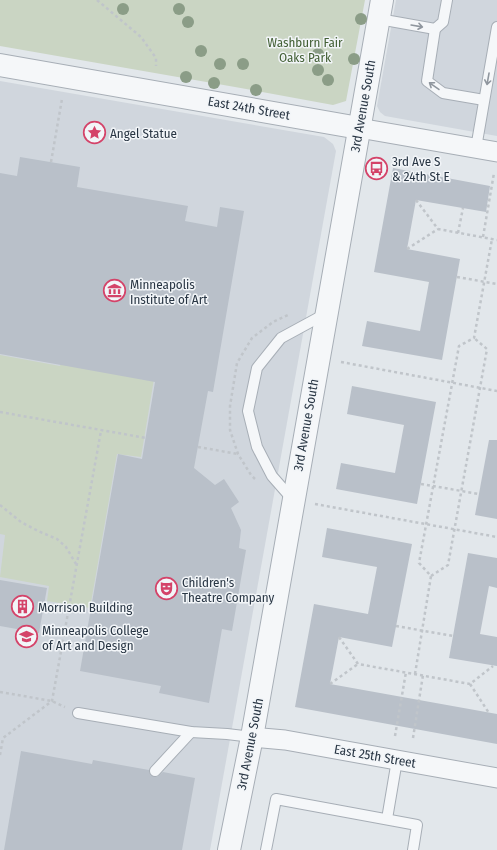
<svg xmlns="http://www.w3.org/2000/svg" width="497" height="850" viewBox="0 0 497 850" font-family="'Fira Sans Condensed',sans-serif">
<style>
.built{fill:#d0d6dd}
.green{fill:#cad5c3}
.building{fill:#b9c0c9}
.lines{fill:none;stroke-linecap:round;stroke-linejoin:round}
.service-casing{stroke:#a7aeb6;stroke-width:12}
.minor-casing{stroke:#a7aeb6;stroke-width:21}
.tertiary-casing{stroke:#a7aeb6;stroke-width:24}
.path{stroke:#c0c5ca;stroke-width:2.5;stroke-dasharray:3 3;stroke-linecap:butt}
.service{stroke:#f5f7f9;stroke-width:10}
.minor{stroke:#f5f7f9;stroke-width:19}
.tertiary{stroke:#f5f7f9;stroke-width:22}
.tree{fill:#8b9d87}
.oneway{stroke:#8f969e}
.labels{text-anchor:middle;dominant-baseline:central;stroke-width:3;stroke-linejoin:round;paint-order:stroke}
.park-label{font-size:13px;fill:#436036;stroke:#f2f5f8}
.street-label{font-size:13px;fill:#293644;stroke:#f2f5f8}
.poi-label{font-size:13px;fill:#293644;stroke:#f2f5f8;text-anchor:start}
</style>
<rect width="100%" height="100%" fill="#e2e7eb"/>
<!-- built -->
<g class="built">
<path d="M396,0H497V136L385,116L380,112L377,106Z"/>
<path d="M0,81L324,137L333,144L336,151L210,850H0Z"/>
</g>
<!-- green -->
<g class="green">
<path d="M0,0H365L346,101L333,105L235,87L0,46Z"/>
<path d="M0,355L60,366L61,361L154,379L141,457L117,454L90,608L47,601L49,586L0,577L5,535L0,534Z"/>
</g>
<!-- building -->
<g class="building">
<path d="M20,157L80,167L77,187L188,206L185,221L217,227L220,207L244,211L213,392L208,391L194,468L215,485L224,479L239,502L231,508L241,530L239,548L246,550L232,631L222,629L209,703L159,693L161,686L80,671L118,454L142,459L155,382L0,354V173L17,176Z"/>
<path d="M393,168L490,186L486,212L416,200L407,249L460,259L442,360L362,346L367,321L420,331L429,282L374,272Z"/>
<path d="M352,386L436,402L417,504L336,489L341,463L395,473L404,425L347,414Z"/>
<path d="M489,440H497V519L475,515Z"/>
<path d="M327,528L412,544L392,647L339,637L330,684L497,714V744L295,707L314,604L368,614L377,567L322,557Z"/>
<path d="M468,553L497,558V588L489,586L480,634L497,637V666L449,658Z"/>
<path d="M0,580L47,588L39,633L0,626Z"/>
<path d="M21,751L92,764L93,760L149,770L150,775L154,777H157L163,772L195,778L182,850H4Z"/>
</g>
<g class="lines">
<defs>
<g id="service">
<path d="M379,19L435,29L443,22L447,0"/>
<path d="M435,29L427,81L443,93L484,100"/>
<path d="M476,148L497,27"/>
<path d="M293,500L272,476L257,447L248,411L257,368L281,338L327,313"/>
<path d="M78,713L191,732L227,734L252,737"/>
<path d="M155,771L191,732"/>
<path d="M387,819L397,760"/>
<path d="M266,850L276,799L417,825L413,850"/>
</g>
<g id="minor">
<path d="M359,128L497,152"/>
<path d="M252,737L285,740L497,778"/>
</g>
<g id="tertiary">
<path d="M0,65L359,128"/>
<path d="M229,850L252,737L382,0"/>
</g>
</defs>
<!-- service casing -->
<use href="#service" class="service-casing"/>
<!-- minor casing -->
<use href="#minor" class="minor-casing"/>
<!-- tertiary casing -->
<use href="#tertiary" class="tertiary-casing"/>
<!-- path -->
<g class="path">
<path d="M97,0L141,37L156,58V66"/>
<path d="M51,162L62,99"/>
<path d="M416,200L438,229L497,240"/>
<path d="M458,233L463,208"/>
<path d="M483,237L494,173"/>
<path d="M407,249L438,229"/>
<path d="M457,277L497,284"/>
<path d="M341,362L497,391"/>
<path d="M0,412L146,438"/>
<path d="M198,447L238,454"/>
<path d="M255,479L251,475L238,454L230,430V406L237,363L252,338L273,322L290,314"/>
<path d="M421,484L479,494"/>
<path d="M315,504L497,537"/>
<path d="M0,505L21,522L38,531L57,539L66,547L76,564"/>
<path d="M431,576L448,565L487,349L474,338"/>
<path d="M396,626L453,636"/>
<path d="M339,637L358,664L470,684L493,666"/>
<path d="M415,674L431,576L419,563L459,346L474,338L492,239"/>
<path d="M330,684L358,664"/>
<path d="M470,684L489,713"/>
<path d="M0,692L52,701L65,707"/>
<path d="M395,736L406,672"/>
<path d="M413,738L423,675"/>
<path d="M0,755L3,738L52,701L101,431"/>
</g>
<!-- service -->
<use href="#service" class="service"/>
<!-- minor -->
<use href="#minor" class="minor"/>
<!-- tertiary -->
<use href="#tertiary" class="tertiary"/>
</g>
<!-- trees -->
<g class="tree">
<circle cx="123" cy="9" r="6"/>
<circle cx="179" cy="9" r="6"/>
<circle cx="361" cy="19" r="6"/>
<circle cx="188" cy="22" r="6"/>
<circle cx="201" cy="51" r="6"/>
<circle cx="318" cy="54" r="6"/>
<circle cx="354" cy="59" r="6"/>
<circle cx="220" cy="64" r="6"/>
<circle cx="243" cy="64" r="6"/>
<circle cx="318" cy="70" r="6"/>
<circle cx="186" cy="77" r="6"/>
<circle cx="328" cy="80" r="6"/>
<circle cx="214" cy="83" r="6"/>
<circle cx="256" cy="90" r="6"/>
</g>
<!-- one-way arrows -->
<defs><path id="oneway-shaft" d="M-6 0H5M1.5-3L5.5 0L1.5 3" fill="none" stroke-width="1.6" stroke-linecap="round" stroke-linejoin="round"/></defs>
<g class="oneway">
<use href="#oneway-shaft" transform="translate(417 26) rotate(10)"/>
<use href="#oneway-shaft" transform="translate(488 79) rotate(100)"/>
<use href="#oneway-shaft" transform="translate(434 86) rotate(-145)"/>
</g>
<!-- icons -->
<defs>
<symbol id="sight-ring" viewBox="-11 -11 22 22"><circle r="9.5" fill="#f2f5f8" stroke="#d44369" stroke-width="1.5"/><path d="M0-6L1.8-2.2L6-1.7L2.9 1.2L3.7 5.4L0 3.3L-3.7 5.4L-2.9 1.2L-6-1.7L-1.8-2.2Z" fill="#d44369"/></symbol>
<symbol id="bus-ring" viewBox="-11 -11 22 22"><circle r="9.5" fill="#f2f5f8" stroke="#d44369" stroke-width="1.5"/><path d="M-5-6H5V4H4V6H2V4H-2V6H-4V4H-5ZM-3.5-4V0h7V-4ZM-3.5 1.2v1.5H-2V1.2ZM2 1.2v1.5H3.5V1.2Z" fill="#d44369"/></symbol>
<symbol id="museum-ring" viewBox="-11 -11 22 22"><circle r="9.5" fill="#f2f5f8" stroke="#d44369" stroke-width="1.5"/><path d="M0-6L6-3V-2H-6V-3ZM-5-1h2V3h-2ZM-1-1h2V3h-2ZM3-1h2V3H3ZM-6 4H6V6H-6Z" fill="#d44369"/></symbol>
<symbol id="theatre-ring" viewBox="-11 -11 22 22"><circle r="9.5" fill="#f2f5f8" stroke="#d44369" stroke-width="1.5"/><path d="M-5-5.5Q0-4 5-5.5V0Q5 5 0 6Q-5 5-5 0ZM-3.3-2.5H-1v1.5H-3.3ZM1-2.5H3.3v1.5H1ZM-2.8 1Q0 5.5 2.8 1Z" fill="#d44369"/></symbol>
<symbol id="building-ring" viewBox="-11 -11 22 22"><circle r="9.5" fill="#f2f5f8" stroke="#d44369" stroke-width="1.5"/><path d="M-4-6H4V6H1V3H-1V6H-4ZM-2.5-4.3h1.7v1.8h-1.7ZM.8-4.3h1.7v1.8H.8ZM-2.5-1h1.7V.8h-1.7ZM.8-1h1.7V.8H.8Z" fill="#d44369"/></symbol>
<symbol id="university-ring" viewBox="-11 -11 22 22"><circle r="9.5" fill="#f2f5f8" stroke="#d44369" stroke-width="1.5"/><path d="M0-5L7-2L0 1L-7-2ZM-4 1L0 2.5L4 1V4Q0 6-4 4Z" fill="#d44369"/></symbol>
</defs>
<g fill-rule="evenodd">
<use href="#sight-ring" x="82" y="120" width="25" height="25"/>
<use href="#bus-ring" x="364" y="156" width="25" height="25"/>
<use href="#museum-ring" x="102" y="278" width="25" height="25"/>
<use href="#theatre-ring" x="154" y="576" width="25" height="25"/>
<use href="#building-ring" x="10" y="594" width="25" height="25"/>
<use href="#university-ring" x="14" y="624" width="25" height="25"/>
</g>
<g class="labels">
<!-- park labels -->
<g class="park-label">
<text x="305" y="42">Washburn Fair<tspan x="305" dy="15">Oaks Park</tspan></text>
</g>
<!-- street labels -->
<g class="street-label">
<text transform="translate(363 106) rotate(-80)">3rd Avenue South</text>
<text transform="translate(249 108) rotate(10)">East 24th Street</text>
<text transform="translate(306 425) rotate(-80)">3rd Avenue South</text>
<text transform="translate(250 744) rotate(-79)">3rd Avenue South</text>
<text transform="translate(375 756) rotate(10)">East 25th Street</text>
</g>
<!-- poi labels -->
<g class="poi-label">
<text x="110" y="133">Angel Statue</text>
<text x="392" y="161">3rd Ave S<tspan x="392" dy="15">&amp; 24th St E</tspan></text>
<text x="130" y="284">Minneapolis<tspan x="130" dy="15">Institute of Art</tspan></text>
<text x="182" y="582">Children's<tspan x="182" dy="15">Theatre Company</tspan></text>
<text x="38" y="607">Morrison Building</text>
<text x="42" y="630">Minneapolis College<tspan x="42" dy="15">of Art and Design</tspan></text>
</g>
</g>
</svg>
